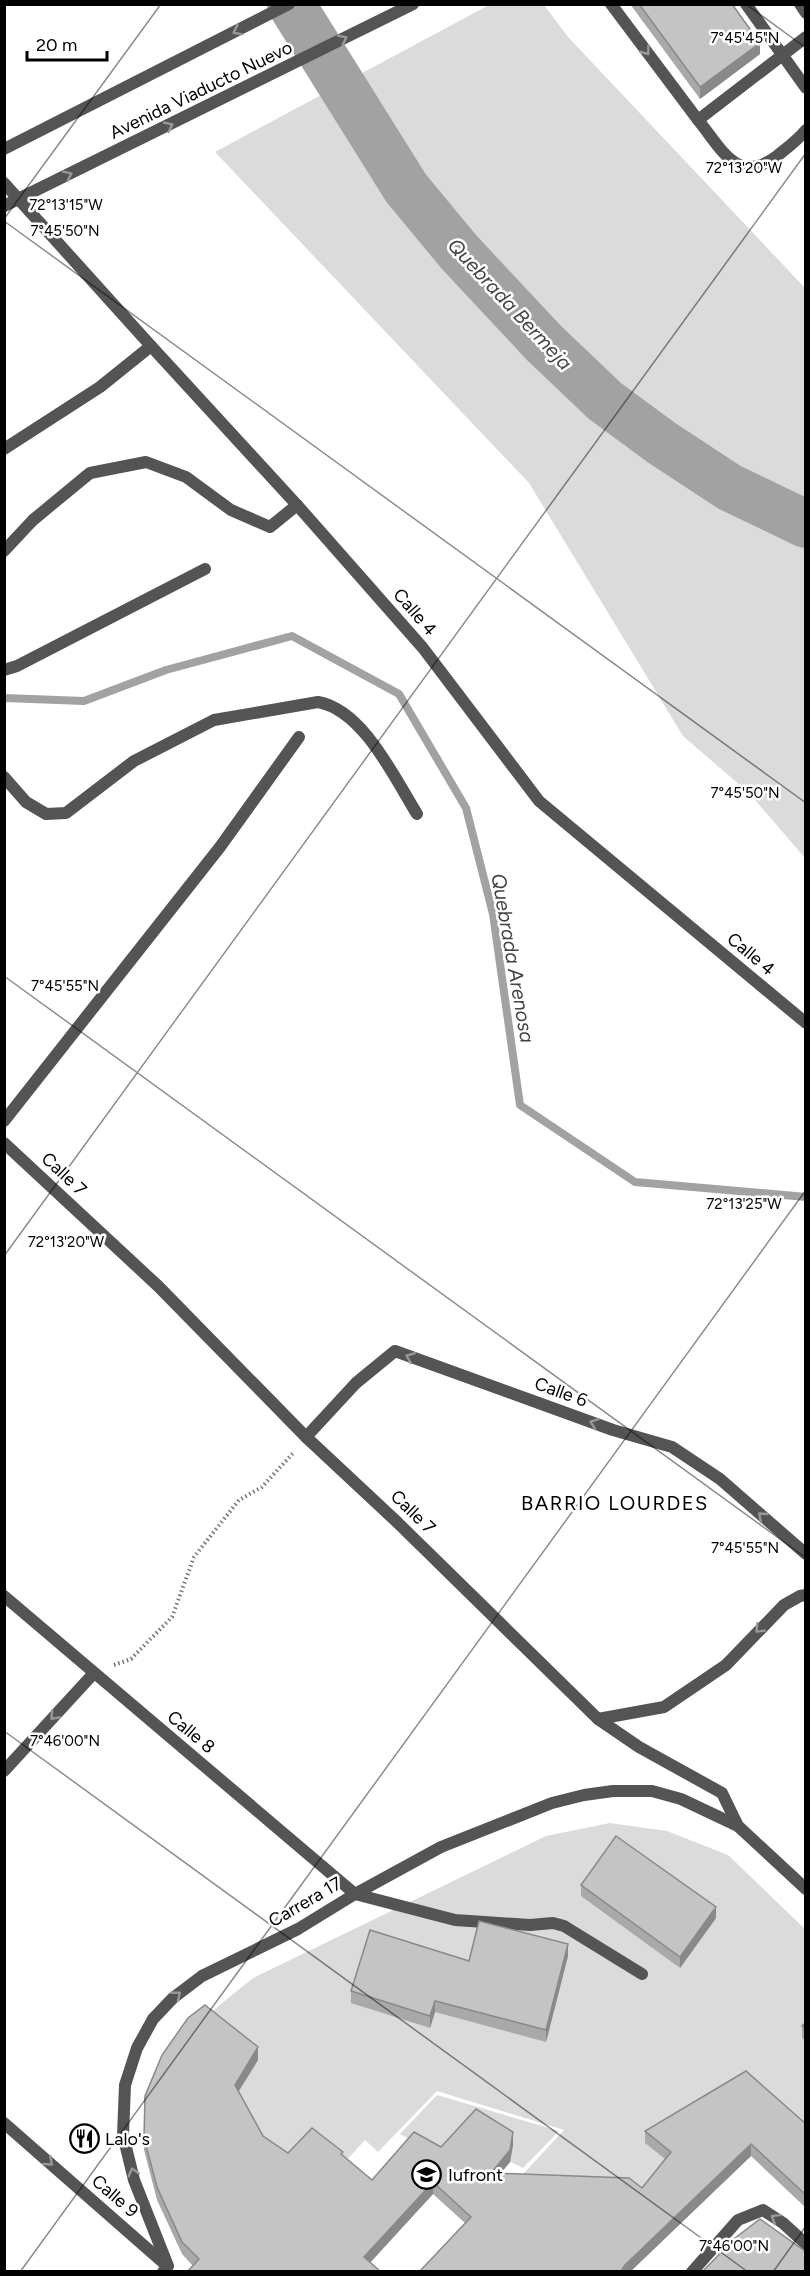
<svg xmlns="http://www.w3.org/2000/svg" width="810" height="2276" viewBox="0 0 810 2276" font-family="Figtree,sans-serif">
<style>
.green{fill:#dbdbdb}
.lines{fill:none;stroke-linecap:round;stroke-linejoin:round}
.stream{stroke:#a2a2a2;stroke-width:8}
.river{stroke:#a2a2a2;stroke-width:48}
.path{stroke:#767676;stroke-width:4;stroke-dasharray:1.5 3;stroke-linecap:butt}
.service{stroke:#545454;stroke-width:12}
.minor{stroke:#545454;stroke-width:12}
.tertiary{stroke:#545454;stroke-width:12}
.wall{fill:#a9a9a9}
.shaded-wall{fill:#898989}
.building{fill:#c4c4c4;stroke:#898989;stroke-width:1.5}
.oneway{stroke:#989898}
.ticks{fill:none;stroke:#000;stroke-width:1.5;stroke-opacity:0.45}
.labels{text-anchor:middle;dominant-baseline:central;stroke-width:5;stroke-linejoin:round;paint-order:stroke}
.street-label{font-size:18px;fill:#000;stroke:#fff}
.poi-label{font-size:18px;fill:#000;stroke:#fff;text-anchor:start}
.water-label{font-size:20px;font-style:italic;fill:#434343;stroke:#fff}
.neighbourhood-label{font-size:20px;letter-spacing:1.5px;fill:#000;stroke:#fff}
.ticks-label{font-size:15px;text-anchor:middle;fill:#000;stroke:#fff;stroke-width:5;stroke-linejoin:round;paint-order:stroke}
</style>
<rect width="100%" height="100%" fill="#fff"/>
<!-- green -->
<g class="green">
<path d="M491,4L544,5L568,37L805,288V858L749,793L683,736L529,483L215,152Z"/>
<path d="M610,1823L667,1831L728,1855L805,1929L806,2034L802,2038L806,2041L805,2129L646,2143L671,2164L642,2200L512,2186L564,2130L437,2091L378,2152L365,2140L343,2164L288,2165L263,2148L205,2017L253,1978L546,1836Z"/>
<path d="M437,2095L559,2131L523,2168L496,2155L438,2156L400,2134Z"/>
</g>
<g class="lines">
<!-- stream -->
<path class="stream" d="M4,698L84,701L166,670L292,636L399,694L466,808L493,914L520,1105L635,1182L806,1197"/>
<!-- river -->
<path class="river" d="M291,4L406,188L459,252L544,343L605,401L662,443L729,487L806,524"/>
<!-- path -->
<path class="path" d="M114,1665L131,1659L172,1617L194,1557L239,1500L262,1487L294,1452"/>
<!-- service -->
<g class="service">
<path d="M611,4L698,120"/>
<path d="M746,4L806,88"/>
<path d="M806,37L698,120C722,149 737,186 777,156C787,148 798,140 806,130"/>
<path d="M4,449L100,387L151,346"/>
<path d="M4,551L33,520L90,473L146,462L186,477L231,510L270,527L297,505"/>
<path d="M4,670L17,666L205,569"/>
</g>
<!-- minor -->
<g class="minor">
<path d="M4,149L289,4"/>
<path d="M4,183L151,346L297,505L423,648L539,801L806,1023"/>
<path d="M4,206L413,4"/>
<path d="M4,777L26,802L46,814L66,813L134,761L214,720L318,702C363,710 394,777 417,814"/>
<path d="M4,1121L220,847L299,737"/>
<path d="M4,1143L158,1286L306,1437L398,1523L598,1719L639,1747L722,1793L738,1826L806,1889"/>
<path d="M306,1437L356,1383L395,1351L613,1430L672,1447L720,1479L806,1554"/>
<path d="M4,1596L355,1894L455,1920L530,1925L553,1923L564,1926L642,1974"/>
<path d="M598,1719L664,1707L726,1665L784,1605L800,1596L806,1595"/>
<path d="M4,1771L94,1673"/>
<path d="M4,2123L166,2265"/>
<path d="M163,2272L168,2266L134,2180L123,2135L125,2085L137,2048L153,2019L173,1998L202,1976L298,1929L355,1894L441,1847L552,1803L584,1795L613,1791H652L681,1799L738,1826"/>
<path d="M692,2272L738,2220L763,2210L783,2223L806,2244"/>
</g>
<!-- tertiary -->
<path class="tertiary" d="M800,4L806,13"/>
</g>
<!-- wall -->
<g class="wall">
<path d="M630,4H732L760,54L700,99Z"/>
<path d="M581,1885L716,1918L680,1968L581,1896Z"/>
<path d="M568,1956L546,2042L435,2012L430,2028L351,2003V1991L469,1961Z"/>
<path d="M806,2022V2041L802,2038V2026Z"/>
<path d="M258,2060L239,2091L263,2136L288,2153L343,2156L372,2180L441,2147L513,2145L510,2162L501,2173L642,2188L665,2159L645,2143V2131L806,2124V2208L751,2156L631,2271L465,2223L433,2194L370,2263L193,2266L182,2254L157,2200L144,2150V2138Z"/>
</g>
<!-- shaded-wall -->
<g class="shaded-wall">
<path d="M760,43V54L700,99V87Z"/>
<path d="M716,1907V1918L680,1968V1957Z"/>
<path d="M568,1944V1956L546,2042V2030Z"/>
<path d="M435,2001V2012L430,2028V2016Z"/>
<path d="M258,2047V2060L235,2097V2085Z"/>
<path d="M513,2132V2145L510,2162L491,2185V2173Z"/>
<path d="M751,2144V2156L631,2271H621L625,2265Z"/>
<path d="M433,2182V2194L364,2269V2257Z"/>
</g>
<!-- building -->
<g class="building">
<path d="M639,4H732L760,43L700,87Z"/>
<path d="M616,1836L716,1907L680,1957L581,1885Z"/>
<path d="M479,1921L568,1944L546,2030L435,2001L430,2016L351,1991L370,1930L469,1961Z"/>
<path d="M205,2005L258,2047L235,2085L263,2136L288,2153L312,2128L343,2152L341,2154L372,2180L414,2132L441,2147L476,2109L513,2132L510,2150L491,2173L629,2178L642,2188L671,2152L645,2131L746,2071L806,2124V2195L751,2144L625,2265L621,2271H420L471,2217L433,2182L364,2257L380,2271H188L199,2259L182,2242L157,2187L144,2138L145,2096L162,2055L188,2018Z"/>
<path d="M806,2022V2029L802,2026Z"/>
<path d="M760,2219L806,2252V2271H703L735,2238Z"/>
</g>
<!-- one-way arrows -->
<defs><path id="oneway-chevron" d="M-2-3.5L2.5 0L-2 3.5" fill="none" stroke-width="1.6" stroke-linecap="round" stroke-linejoin="round" transform="scale(1.5)"/></defs>
<g class="oneway">
<use href="#oneway-chevron" transform="translate(237 31) rotate(153)"/>
<use href="#oneway-chevron" transform="translate(343 39) rotate(-26)"/>
<use href="#oneway-chevron" transform="translate(646 51) rotate(53)"/>
<use href="#oneway-chevron" transform="translate(169 126) rotate(-26)"/>
<use href="#oneway-chevron" transform="translate(68 175) rotate(-26)"/>
<use href="#oneway-chevron" transform="translate(410 1357) rotate(-158)"/>
<use href="#oneway-chevron" transform="translate(594 1423) rotate(-160)"/>
<use href="#oneway-chevron" transform="translate(762 1516) rotate(-139)"/>
<use href="#oneway-chevron" transform="translate(759 1629) rotate(135)"/>
<use href="#oneway-chevron" transform="translate(54 1716) rotate(133)"/>
<use href="#oneway-chevron" transform="translate(177 1995) rotate(-39)"/>
<use href="#oneway-chevron" transform="translate(49 2162) rotate(41)"/>
<use href="#oneway-chevron" transform="translate(133 2172) rotate(-105)"/>
<use href="#oneway-chevron" transform="translate(775 2218) rotate(-148)"/>
</g>
<!-- ticks -->
<path class="ticks" d="M746,4L806,48M4,219L161,4M4,221L806,803M4,976L806,1558M4,1256L806,153M4,1731L748,2272M20,2272L806,1190M773,2272L806,2226"/>
<!-- icons -->
<defs>
<symbol id="restaurant-ring" viewBox="-11 -11 22 22"><circle r="9.5" fill="#fff" stroke="#000" stroke-width="1.5"/><path d="M-5-6h1v4h1v-4h1v4h1v-4h1v5L-1.5 .5V6h-2V.5L-5-1ZM5-6V6H3V1.5H1.5Q1.5-4 5-6Z" fill="#000"/></symbol>
<symbol id="university-ring" viewBox="-11 -11 22 22"><circle r="9.5" fill="#fff" stroke="#000" stroke-width="1.5"/><path d="M0-5L7-2L0 1L-7-2ZM-4 1L0 2.5L4 1V4Q0 6-4 4Z" fill="#000"/></symbol>
</defs>
<g fill-rule="evenodd">
<use href="#restaurant-ring" x="68" y="2122" width="33" height="33"/>
<use href="#university-ring" x="410" y="2158" width="33" height="33"/>
</g>
<g class="labels">
<!-- street labels -->
<g class="street-label">
<text transform="translate(201 90) rotate(-26)">Avenida Viaducto Nuevo</text>
<text transform="translate(415 612) rotate(49)">Calle 4</text>
<text transform="translate(751 954) rotate(40)">Calle 4</text>
<text transform="translate(64 1174) rotate(43)">Calle 7</text>
<text transform="translate(561 1392) rotate(20)">Calle 6</text>
<text transform="translate(413 1512) rotate(44)">Calle 7</text>
<text transform="translate(191 1732) rotate(40)">Calle 8</text>
<text transform="translate(305 1902) rotate(-30)">Carrera 17</text>
<text transform="translate(115 2196) rotate(41)">Calle 9</text>
</g>
<!-- poi labels -->
<g class="poi-label">
<text x="105" y="2139">Lalo's</text>
<text x="448" y="2175">Iufront</text>
</g>
<!-- water labels -->
<g class="water-label">
<text transform="translate(510 304) rotate(47)">Quebrada Bermeja</text>
<text transform="translate(513 958) rotate(80)">Quebrada Arenosa</text>
</g>
<!-- neighbourhood labels -->
<g class="neighbourhood-label">
<text x="615" y="1503">BARRIO LOURDES</text>
</g>
</g>
<g class="ticks-label">
<text x="745" y="43">7°45'45"N</text>
<text x="744" y="173">72°13'20"W</text>
<text x="66" y="210">72°13'15"W</text>
<text x="65" y="236">7°45'50"N</text>
<text x="745" y="798">7°45'50"N</text>
<text x="65" y="991">7°45'55"N</text>
<text x="744" y="1209">72°13'25"W</text>
<text x="66" y="1247">72°13'20"W</text>
<text x="745" y="1553">7°45'55"N</text>
<text x="65" y="1746">7°46'00"N</text>
<text x="734" y="2251">7°46'00"N</text>
</g>
<!-- border -->
<rect width="810" height="2276" fill="none" stroke="#000000" stroke-width="12"/>
<!-- scale -->
<path d="M27 51v9h80v-9" fill="none" stroke="#000000" stroke-width="3"/>
<text x="36" y="51" font-size="18" fill="#000000" stroke="#ffffff" stroke-width="4.5" paint-order="stroke">20 m</text>
</svg>
